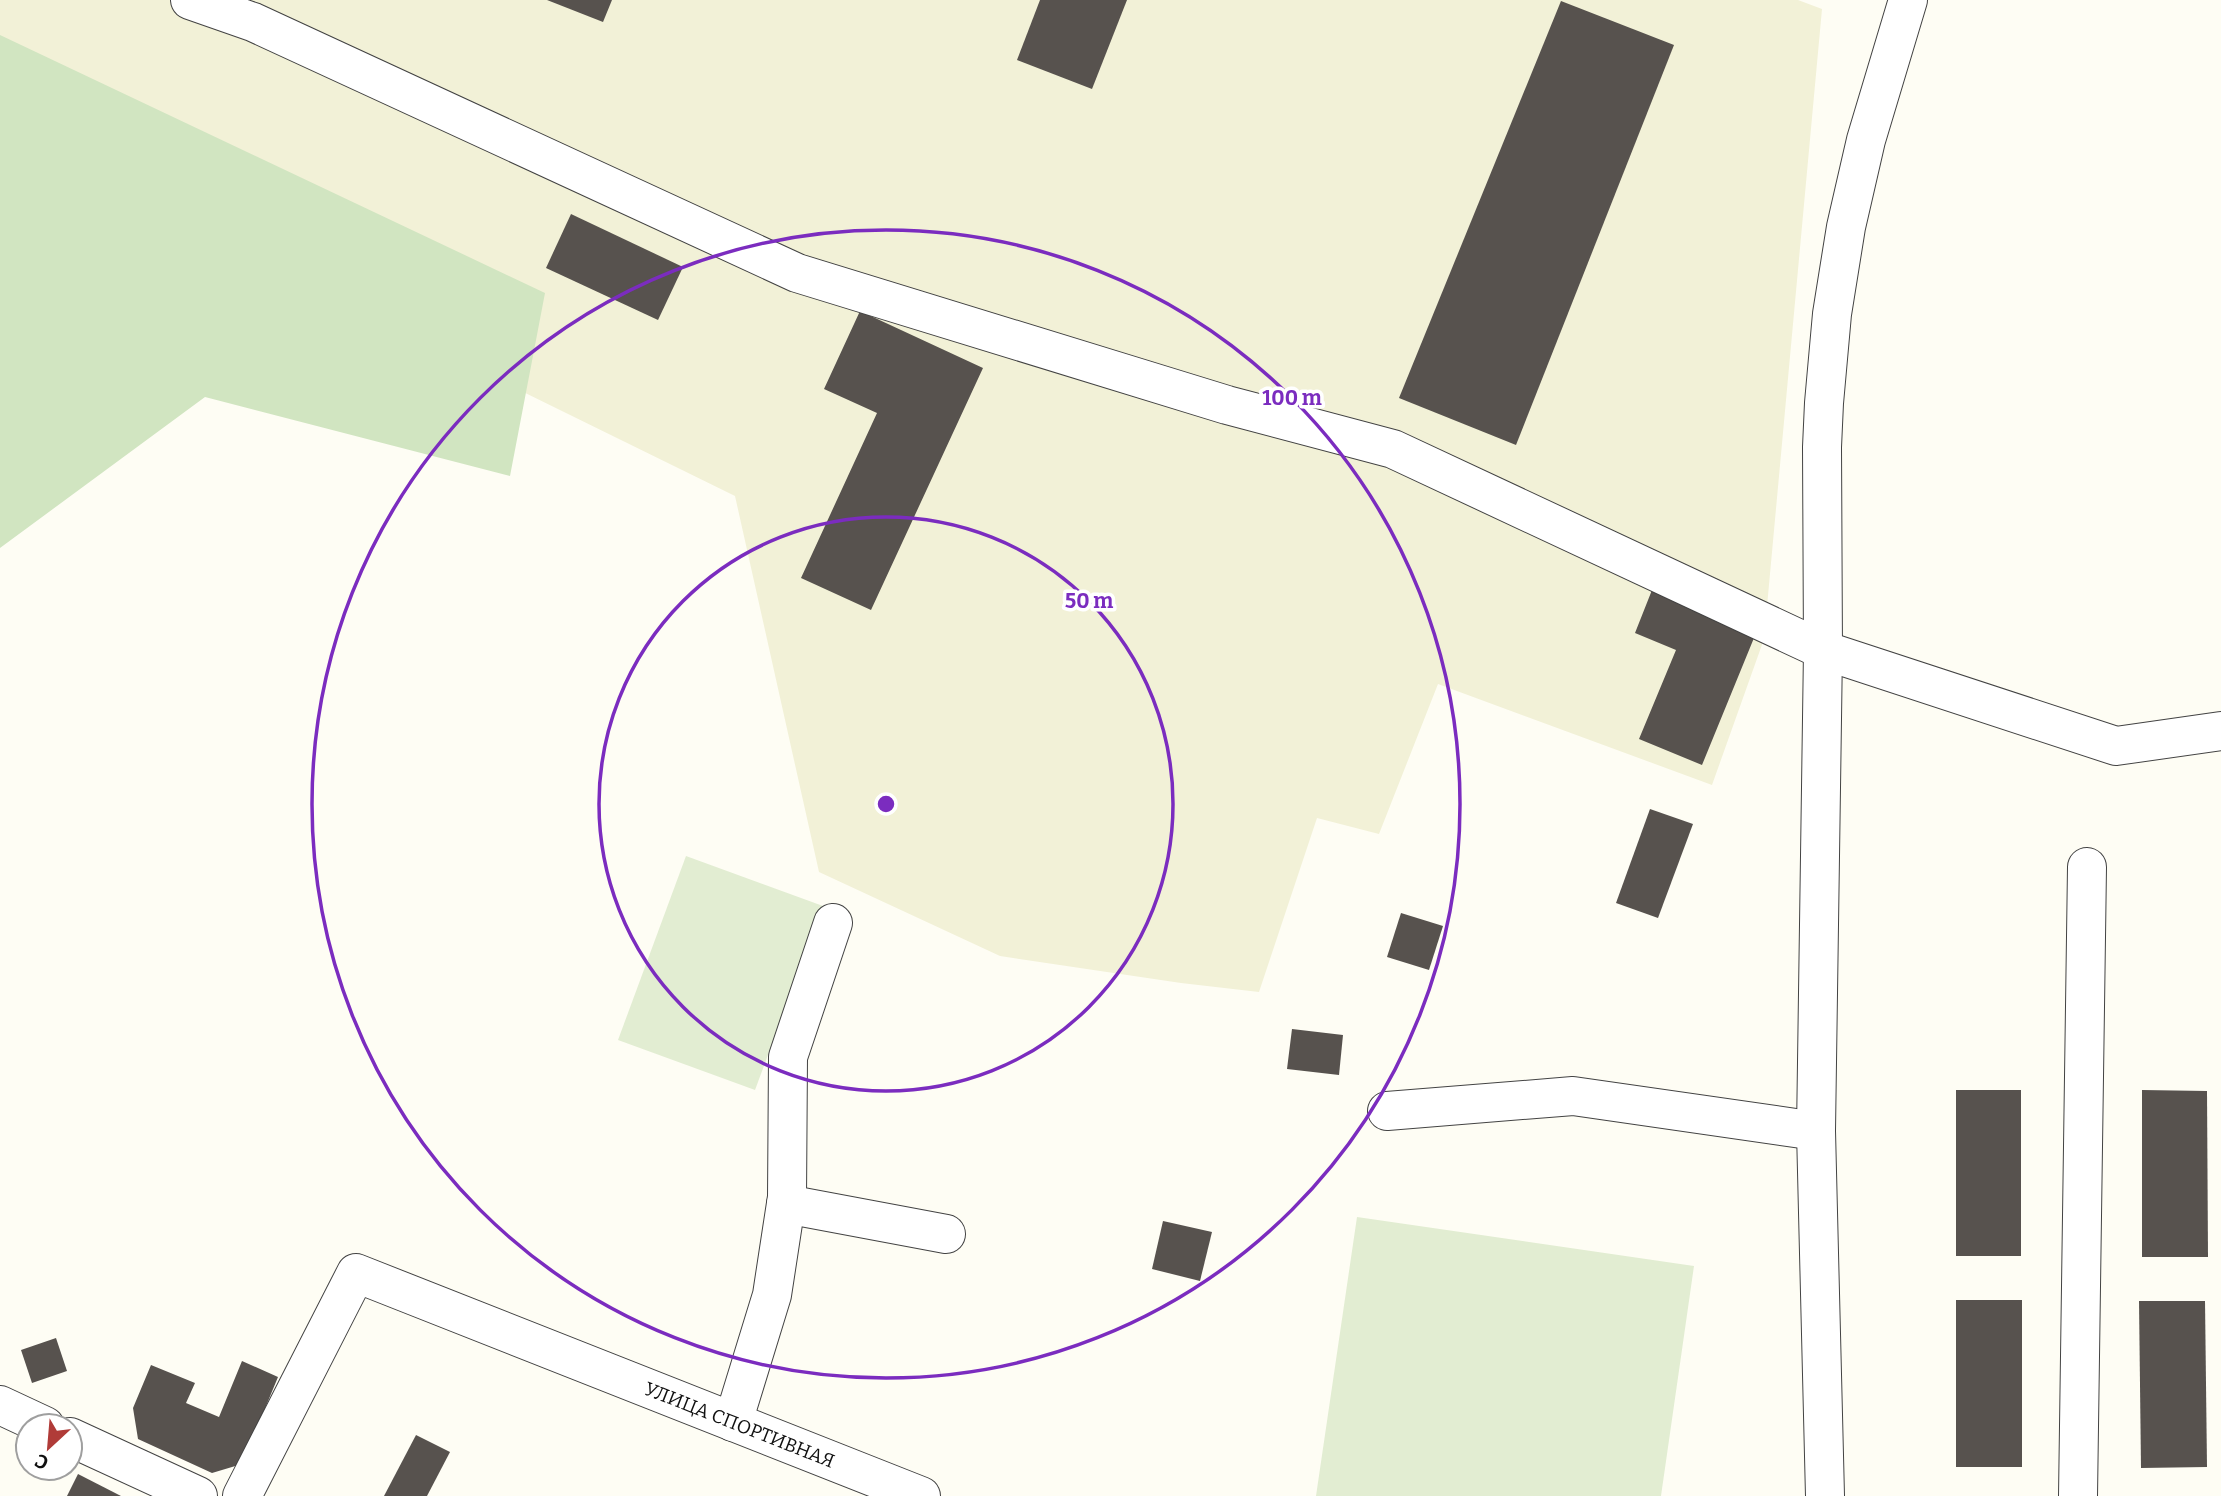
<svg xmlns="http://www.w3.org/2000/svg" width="2221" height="1496" viewBox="0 0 2221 1496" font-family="Bitter,serif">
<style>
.farmland{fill:#f2f1d7}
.green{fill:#d1e5c1}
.pitch{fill:#e2edd2}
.building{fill:#57524e}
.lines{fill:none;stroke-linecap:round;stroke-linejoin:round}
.minor-casing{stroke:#434343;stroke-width:40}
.minor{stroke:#fff;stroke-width:38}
.ring{fill:none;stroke:#7b2cbf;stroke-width:3.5}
.labels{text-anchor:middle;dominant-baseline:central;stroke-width:7;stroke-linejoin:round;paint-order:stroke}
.street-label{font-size:19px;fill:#101010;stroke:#fff}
.centre{fill:#7b2cbf;stroke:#fff;stroke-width:3.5}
.ring-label{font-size:21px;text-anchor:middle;font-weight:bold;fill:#7b2cbf;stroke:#fff;stroke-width:7;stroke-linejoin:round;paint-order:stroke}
</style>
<rect width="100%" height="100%" fill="#fefdf4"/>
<!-- farmland -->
<path class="farmland" d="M0,0H1798L1822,9L1764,639L1712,785L1438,684L1379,834L1317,818L1259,992L1181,983L1000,956L819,872L735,496L411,337L0,45Z"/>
<!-- green -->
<path class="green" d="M0,35L545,293L510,476L205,397L0,548Z"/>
<!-- pitch -->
<g class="pitch">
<path d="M686,856L823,906L755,1090L618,1040Z"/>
<path d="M1357,1217L1694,1266L1661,1496H1316Z"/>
</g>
<!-- building -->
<g class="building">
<path d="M547,0H612L603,22Z"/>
<path d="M1040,0H1127L1092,89L1017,60Z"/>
<path d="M1561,1L1674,45L1516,445L1399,398Z"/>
<path d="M571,214L683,267L658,320L546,268Z"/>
<path d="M860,311L983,368L871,610L801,578L877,413L824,389Z"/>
<path d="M1652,590L1756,633L1702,765L1639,739L1676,650L1635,633Z"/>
<path d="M1650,809L1693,824L1658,918L1616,903Z"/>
<path d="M1401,913L1443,926L1429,970L1387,957Z"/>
<path d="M1292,1029L1343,1035L1339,1075L1287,1069Z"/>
<rect x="1956" y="1090" width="65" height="166"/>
<path d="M2142,1090L2207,1091L2208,1257H2142Z"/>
<path d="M1163,1221L1212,1232L1200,1281L1152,1269Z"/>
<rect x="1956" y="1300" width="66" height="167"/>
<path d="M2139,1301H2205L2207,1467L2141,1468Z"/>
<path d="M56,1338L67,1371L32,1383L21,1350Z"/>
<path d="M242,1361L278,1377L242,1464L212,1473L138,1439L133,1408L151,1365L195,1383L186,1403L219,1417Z"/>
<path d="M416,1435L450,1452L427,1496H384Z"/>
<path d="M78,1474L121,1496H67Z"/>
</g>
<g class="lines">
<defs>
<g id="minor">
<path d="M190,0L253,22L797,273L1227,405L1393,449L1823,650L2116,746L2221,731"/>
<path d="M1387,1111L1573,1096L1816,1131"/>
<path d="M786,1204L946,1234"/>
<path d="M0,1405L45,1426"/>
<path d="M733,1422L772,1295L787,1197L788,1057L833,923"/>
<path d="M70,1437L198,1496"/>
<path id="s1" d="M242,1496L356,1273L921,1496"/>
<path d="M1825,1496L1816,1131L1823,650L1822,447L1824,403L1832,314L1846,227L1866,140L1908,0"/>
<path d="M2078,1496L2087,867"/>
</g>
</defs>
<!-- minor casing -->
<use href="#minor" class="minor-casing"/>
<!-- minor -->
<use href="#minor" class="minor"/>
</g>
<!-- distance rings -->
<g class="ring">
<circle cx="886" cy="804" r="287"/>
<circle cx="886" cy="804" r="574"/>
</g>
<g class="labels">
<!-- street labels -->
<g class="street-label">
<text stroke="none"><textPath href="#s1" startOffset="663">УЛИЦА СПОРТИВНАЯ</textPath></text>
</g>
</g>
<circle cx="886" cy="804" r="10" class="centre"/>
<g class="ring-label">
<text x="1292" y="405">100 m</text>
<text x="1089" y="608">50 m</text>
</g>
<!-- north arrow -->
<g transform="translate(49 1447) rotate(206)"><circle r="33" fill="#ffffff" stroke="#9f9f9f" stroke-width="2"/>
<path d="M0-5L12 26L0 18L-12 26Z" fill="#b03b38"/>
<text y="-10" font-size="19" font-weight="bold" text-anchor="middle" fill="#101010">С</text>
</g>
</svg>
